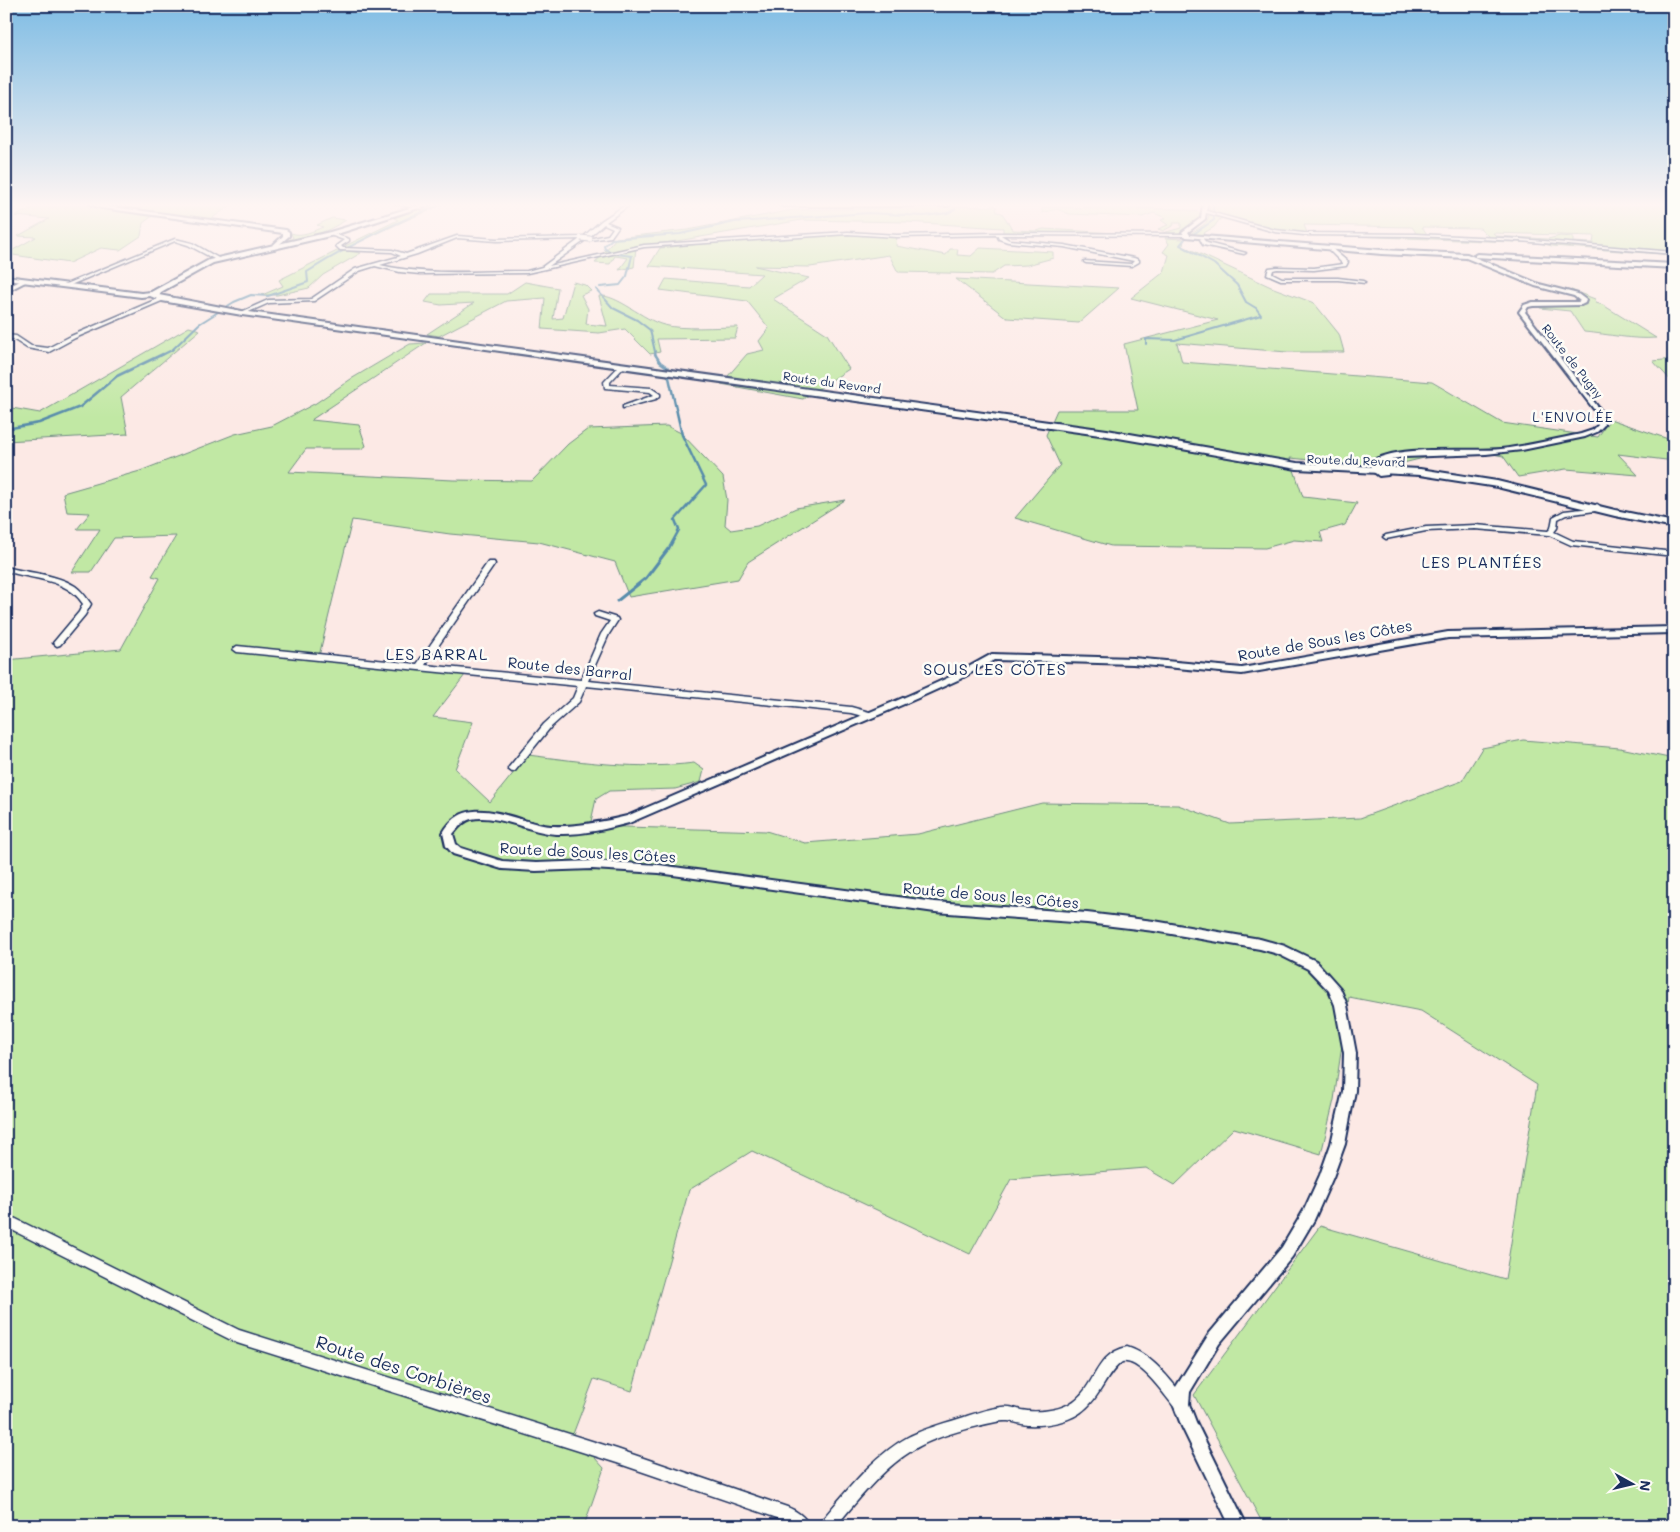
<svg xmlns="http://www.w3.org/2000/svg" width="1680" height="1532" viewBox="0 0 1680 1532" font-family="Mali,sans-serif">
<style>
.built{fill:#fcdcd8}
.green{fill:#c1e8a4;stroke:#6e8c81;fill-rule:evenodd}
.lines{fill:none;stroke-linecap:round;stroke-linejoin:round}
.stream-far2{stroke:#578bab;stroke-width:2}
.stream-far1{stroke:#578bab;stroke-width:2.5}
.stream{stroke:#578bab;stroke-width:3}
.minor-casing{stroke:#1b2f5e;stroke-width:3}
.tertiary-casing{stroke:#1b2f5e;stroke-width:4}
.secondary-casing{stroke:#1b2f5e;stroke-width:4}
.motorway-casing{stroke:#1b2f5e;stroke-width:4}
.minor{fill:#fdfcf7;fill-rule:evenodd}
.tertiary{fill:#fdfcf7;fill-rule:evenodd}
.secondary{fill:#fdfcf7;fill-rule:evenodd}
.motorway{fill:#f6e381;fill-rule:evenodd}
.minor-bridge-casing{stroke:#1b2f5e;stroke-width:7;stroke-linecap:butt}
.minor-bridge{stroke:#fdfcf7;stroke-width:5}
.labels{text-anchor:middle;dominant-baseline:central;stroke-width:5;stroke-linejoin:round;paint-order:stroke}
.far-street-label{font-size:12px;fill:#1b2f5e;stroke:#fdfcf7}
.far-neighbourhood-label{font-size:14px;letter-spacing:1px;fill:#1b2f5e;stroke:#fdfcf7}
.street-label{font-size:15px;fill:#1b2f5e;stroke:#fdfcf7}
.neighbourhood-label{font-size:16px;letter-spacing:1px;fill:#1b2f5e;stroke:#fdfcf7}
.near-street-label{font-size:18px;fill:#1b2f5e;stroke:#fdfcf7}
</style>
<rect width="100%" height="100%" fill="#fce9e5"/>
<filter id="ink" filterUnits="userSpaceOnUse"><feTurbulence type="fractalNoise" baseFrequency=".02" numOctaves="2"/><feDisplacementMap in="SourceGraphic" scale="10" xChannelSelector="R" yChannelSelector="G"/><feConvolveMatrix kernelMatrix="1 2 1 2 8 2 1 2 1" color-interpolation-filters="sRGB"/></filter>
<g filter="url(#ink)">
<!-- built -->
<path class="built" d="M1058,204H1202V215L1198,221L1179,235L1006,231L996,206Z"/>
<!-- green -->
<g class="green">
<path d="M88,204L110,207L115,204H233L206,222L154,215L143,223L141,236L120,250L101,248L69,263L6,254L36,237L18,236L49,219L15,216L33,208Z"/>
<path d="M1210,204H1674V255L1552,246L1540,243L1296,234L1265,230L1227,217L1220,219L1214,227L1199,236L1190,234C1209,221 1208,225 1210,204ZM1304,225L1412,227L1417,234L1307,233ZM1422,227L1480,228L1489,237L1427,234ZM1493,233L1594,236V237L1593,243L1573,242V237L1560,236L1548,239L1496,236Z"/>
<path d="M996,206L997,212L1002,213L1013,230L1037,231L1043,229L1152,235L1003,232V228L906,222L802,220L659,244L636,247L634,267L619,270L628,258L615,256L610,264L595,263L616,238L687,230L793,210Z"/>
<path d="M1045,207L1180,209L1198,212L1202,215C1193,228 1175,239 1159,234L1181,228V223H1173L1174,225L1163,231L1158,229L1168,225L1161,220L1166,218L1154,213L1142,217L1069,214L1057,209L1042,213V209Z"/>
<path d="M423,208L429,211C401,221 374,236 346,248L343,247L398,220L394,218Z"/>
<path d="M332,218L346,220C326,232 308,240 285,241L293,238L291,233C302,237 313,231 323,227L317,225Z"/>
<path d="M848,233L897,236L896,246L946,255L950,249H958L957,255L971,256L980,248L1053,252V258L1027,265L1004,266L992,274L898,272L889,255L810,267L755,266L809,278L773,299L827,334L849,369L803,399L721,384L747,354L764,350L759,341L769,328L747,301L660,290L666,279L749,286L762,274L649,266L660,248L784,236Z"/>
<path d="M1165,238L1184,239L1183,246L1271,287L1314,303L1339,334L1344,352H1287L1177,343L1182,362L1432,382L1502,423L1598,437L1610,419L1674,441V461L1618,454L1638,475L1566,469L1518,477L1503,456L1483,452L1445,453L1403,463L1361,465L1290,458L1303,497L1357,503L1345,525L1320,532L1323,542L1294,540L1265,548L1111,546L1015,518L1060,465L1046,435L1057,410H1138L1124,344L1218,320L1131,298L1164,272L1169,255L1163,252L1169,244Z"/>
<path d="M339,250L361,253L323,275L309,288L277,295H262L283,286L279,280Z"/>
<path d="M956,279L1119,288L1079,323L1007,318Z"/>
<path d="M525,282L558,288L553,319L563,318L573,282L585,285L591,291L581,295L588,309L586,324L607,326L599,296C617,294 643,320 664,325C681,330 718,327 738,327L735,338L657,339L660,352L650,354L625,329L599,333L542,329L545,298L506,301L439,336L427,334L474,303L441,305L425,302L431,294H507Z"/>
<path d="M1571,290L1595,299L1596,303L1603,305L1656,338C1632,340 1609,334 1584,332L1570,311L1540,308L1539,305H1586V298Z"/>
<path d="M189,327L200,330L121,397L128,434L6,441V407L40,413Z"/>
<path d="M426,343L311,420L359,425L366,446L361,449H306L289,472L453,480L532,481L568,444L588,429L667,426L681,433L723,477L727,500L725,525L731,530L757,526L796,508L845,500L748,562L738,579L629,597L615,562L539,542L450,534L352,520L319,656L465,675L433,717L473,722L455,769L490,802L528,755C583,762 639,770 694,763L704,770L701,782L675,789L609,791L596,799L590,826L766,831L805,843L918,834L1042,803L1178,805L1230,824L1360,818L1462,781L1482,748L1523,740L1620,748L1674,759V1526H1264L1194,1395L1320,1226L1505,1279L1537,1085L1421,1011L1349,997L1334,1100L1321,1154L1234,1128L1175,1185L1146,1168L1011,1179L970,1254L752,1151L689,1190L632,1391L594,1379L573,1434L604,1468L584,1526H6V660L121,649L160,578L152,576L176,536L114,538L91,572H72L100,529H77L90,513L67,512L63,493L140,471L235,434L272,426L316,403L351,379L410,344Z"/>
<path d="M1674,359V384L1653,361Z"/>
</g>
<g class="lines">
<!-- stream-far2 -->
<g class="stream-far2">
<path d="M1192,235L1214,220L1213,204"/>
<path d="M612,252L605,249L604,246L612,239L680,234L735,222L869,213L924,216L948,213L955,209"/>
<path d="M600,287L620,285L627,276L632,256L617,254"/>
<path d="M596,289L613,308L637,320L650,330L656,356"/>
<path d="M1146,344V339L1175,340L1261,315L1256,308L1246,302L1237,285L1214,264L1180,245L1185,239"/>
<path d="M160,356L172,350L199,324L234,302L251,295L268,296L308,282L307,272C350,245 395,222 442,204"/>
</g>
<!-- stream-far1 -->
<g class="stream-far1">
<path d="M655,354L660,362L670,369"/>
<path d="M6,429L39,423L80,407L117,376L163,354"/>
<path d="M668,550L679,530L675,520L706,485L682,435L668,373"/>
</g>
<!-- stream -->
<path class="stream" d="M617,601L646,578L668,549"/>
<defs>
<g id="minor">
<path d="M395,204H403L424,208L422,209Z"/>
<path d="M627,204H631L606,222L618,227L611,237L590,240L588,239L608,235L613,228L604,224L587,239L549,266L644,245L848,232L897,235L998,233L1187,234L1189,235L1187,236L1001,235L1009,240L1064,245L1134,258L1139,260V262L1132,266L1086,263L1084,262V261L1131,264L1134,261L1064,247L1008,242L999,239L997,235L897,237L848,234L644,247L527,273L420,274L400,272L375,266L359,271L314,301L269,303L244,314L239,313L268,300L311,299L355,269L401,256L392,252L340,250L336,246L344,240L330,235V233L349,239V241L341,246L343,248L392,250L406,254L457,236L496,239L583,237L601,221ZM457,238L496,241L580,239L542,267L527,271C478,271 428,276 380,265L417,254Z"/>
<path d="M1203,210L1275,230L1304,233L1416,234L1520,239L1674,252V254L1520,241L1416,236L1304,235L1275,232L1203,212Z"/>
<path d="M1202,238L1207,243L1246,253L1244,254L1203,245L1200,239Z"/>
<path d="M175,239L192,243L220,259L216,260L188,245L175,241L68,286L64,285Z"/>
<path d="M1330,247L1348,262L1346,266L1314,270L1277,269L1273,270L1272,273L1282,278H1338L1363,281L1365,282V283L1338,280H1281L1267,274L1269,268L1277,267L1314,268L1343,264L1328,249V248Z"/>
<path d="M162,297L164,298V300L75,338L49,352L27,348L13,339H6V335L16,336L31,346L48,348L71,336Z"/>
<path d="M621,364L626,365L610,382V385L651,388L660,394V396L656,399L623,408V406L654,395L650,392L605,388L604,382Z"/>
<path d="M1597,504L1600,506L1595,511L1566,515L1558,519L1557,528L1554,532L1573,541L1674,552V556L1571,545L1549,535L1475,529L1426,531L1386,539L1383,537L1386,535L1426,527L1475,525L1548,531L1551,528L1553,517L1564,511L1591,508Z"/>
<path d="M488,562H494L495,564L425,665L581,680L601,634L610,621L595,616L594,614L598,612L617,618L618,620L609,634L588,681L851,707L873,713L874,715L870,718L851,713L586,686L579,702L550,728L515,771L512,772L508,769L509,767L544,724L573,698L578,686L237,652L233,649L237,646L417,664Z"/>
<path d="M6,567C28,573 56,574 75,586C82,591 86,597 91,604L85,615L60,645L57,646L53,643L79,612L83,604C67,578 33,580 6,571Z"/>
<path d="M6,1214L239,1330L617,1449L787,1507C795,1510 806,1517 809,1526H790L783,1520L617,1463L237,1343L6,1227Z"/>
<path d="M1127,1347C1153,1355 1169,1379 1186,1399L1188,1404L1186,1409L1181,1411L1176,1409C1165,1396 1140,1358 1122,1362C1106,1374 1101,1395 1086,1408C1072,1422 1046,1426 1027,1425C1014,1423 1010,1419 996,1422C972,1427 933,1437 913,1450C882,1469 859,1499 836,1526H819L821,1521C847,1491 873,1456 908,1437C924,1429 941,1424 958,1419C973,1414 987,1409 1002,1407C1009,1406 1014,1408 1021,1410C1035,1413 1056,1411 1069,1404C1096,1390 1093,1354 1127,1347Z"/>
</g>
<g id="tertiary">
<path d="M90,204L286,230L289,232V236L274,249L271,247L283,236V233L102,208Z"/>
<path d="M1203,204H1207L1205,219L1188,232L1190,235L1382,250L1467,254L1539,284L1578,294L1586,300L1585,303L1581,305L1533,306L1528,307L1525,312L1601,411L1604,425L1597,432L1585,437L1522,450L1486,454L1404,457L1393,459L1388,465V475L1379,476L1371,470V462C1396,444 1469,452 1501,449C1528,446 1555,439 1581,434L1593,430L1598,425L1596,412L1519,312L1524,305L1533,302H1578L1580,301L1574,296L1535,286L1466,258L1382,254L1186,237L1182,232L1201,218ZM1382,462L1380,464L1381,470L1379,469V463Z"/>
<path d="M1477,254L1674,264V268L1475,257V255Z"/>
<path d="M24,279L29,280L6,292V288Z"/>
<path d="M1674,627V633L1448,638L1242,674L1133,664L994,660L960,679L918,698L629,823C606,829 582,835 557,834C530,833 497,813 471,819C463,821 458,828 453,834L456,844L461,848L502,861L536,863L592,861L659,865L935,902L1087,913L1154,921L1260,939L1285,946L1316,961L1340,988L1347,1005L1356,1053L1355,1091L1345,1144L1333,1177L1314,1220L1292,1257L1219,1344L1190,1392L1189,1404L1196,1422L1247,1526H1230L1182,1427L1173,1404L1174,1390L1209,1334L1282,1247L1304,1210L1320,1175L1331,1144L1343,1091L1344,1053L1335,1005L1329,991L1308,969L1278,954L1260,949L1154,931L1087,923L935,912L659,873L592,869L536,871L502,869L453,854L446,846L443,833C467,789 515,823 551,826C577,827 602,822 627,816L912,694L954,675L992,654L1133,658L1242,668L1448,632Z"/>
</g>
<path id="secondary" d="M423,204H431L334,235L213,263L161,292L159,295L242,311L1107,430L1297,463L1420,469L1497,481L1615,510L1674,522V528L1615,516L1497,487L1420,475L1297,469L1107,436L242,315L162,301L150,296L141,297L6,280V276L141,293L151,292L209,260L330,232Z"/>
<path id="motorway" d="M778,204H951L947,206H782Z"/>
</defs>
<!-- minor casing -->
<use href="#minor" class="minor-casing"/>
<!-- tertiary casing -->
<use href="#tertiary" class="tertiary-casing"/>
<!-- secondary casing -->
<use href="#secondary" class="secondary-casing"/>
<!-- motorway casing -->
<use href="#motorway" class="motorway-casing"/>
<!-- minor -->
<use href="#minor" class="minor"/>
<!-- tertiary -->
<use href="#tertiary" class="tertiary"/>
<!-- secondary -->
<use href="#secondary" class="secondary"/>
<!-- motorway -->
<use href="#motorway" class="motorway"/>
<defs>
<path id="minor-bridge" d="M581,238L590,239"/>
</defs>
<!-- minor-bridge casing -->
<use href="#minor-bridge" class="minor-bridge-casing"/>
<!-- minor-bridge -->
<use href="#minor-bridge" class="minor-bridge"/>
</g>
</g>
<!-- sky -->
<linearGradient id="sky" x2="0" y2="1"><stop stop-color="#7ebce4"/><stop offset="0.49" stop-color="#fef5f3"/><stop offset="1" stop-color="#fef5f3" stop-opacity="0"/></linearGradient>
<rect width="1680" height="418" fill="url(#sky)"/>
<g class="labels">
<!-- far-street labels -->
<g class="far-street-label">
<text transform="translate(1573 361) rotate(52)">Route de Pugny</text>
<text transform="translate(832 382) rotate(8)">Route du Revard</text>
<text transform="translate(1356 460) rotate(2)">Route du Revard</text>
</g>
<!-- far-neighbourhood labels -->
<g class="far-neighbourhood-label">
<text x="1573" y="416">L'ENVOLÉE</text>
</g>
<!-- street labels -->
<g class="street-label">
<text transform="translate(1325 640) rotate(-10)">Route de Sous les Côtes</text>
<text transform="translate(570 668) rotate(6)">Route des Barral</text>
<text transform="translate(588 852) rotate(3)">Route de Sous les Côtes</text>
<text transform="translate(991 895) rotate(5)">Route de Sous les Côtes</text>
</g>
<!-- neighbourhood labels -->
<g class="neighbourhood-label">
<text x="1482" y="561">LES PLANTÉES</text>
<text x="437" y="653">LES BARRAL</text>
<text x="995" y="668">SOUS LES CÔTES</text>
</g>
<!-- near-street labels -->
<g class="near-street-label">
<text transform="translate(404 1369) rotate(18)">Route des Corbières</text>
</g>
</g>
<!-- margin -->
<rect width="1680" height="1532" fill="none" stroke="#fdfcf7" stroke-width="25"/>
<rect x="12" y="12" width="1655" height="1507" fill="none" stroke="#1b2f5e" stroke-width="2" filter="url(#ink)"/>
<!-- north arrow -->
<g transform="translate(1632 1484) rotate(98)" stroke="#fdfcf7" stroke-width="4" paint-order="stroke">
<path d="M0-4L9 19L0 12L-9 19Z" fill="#1b2f5e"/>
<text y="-8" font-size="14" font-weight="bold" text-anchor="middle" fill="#1b2f5e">N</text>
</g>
</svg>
